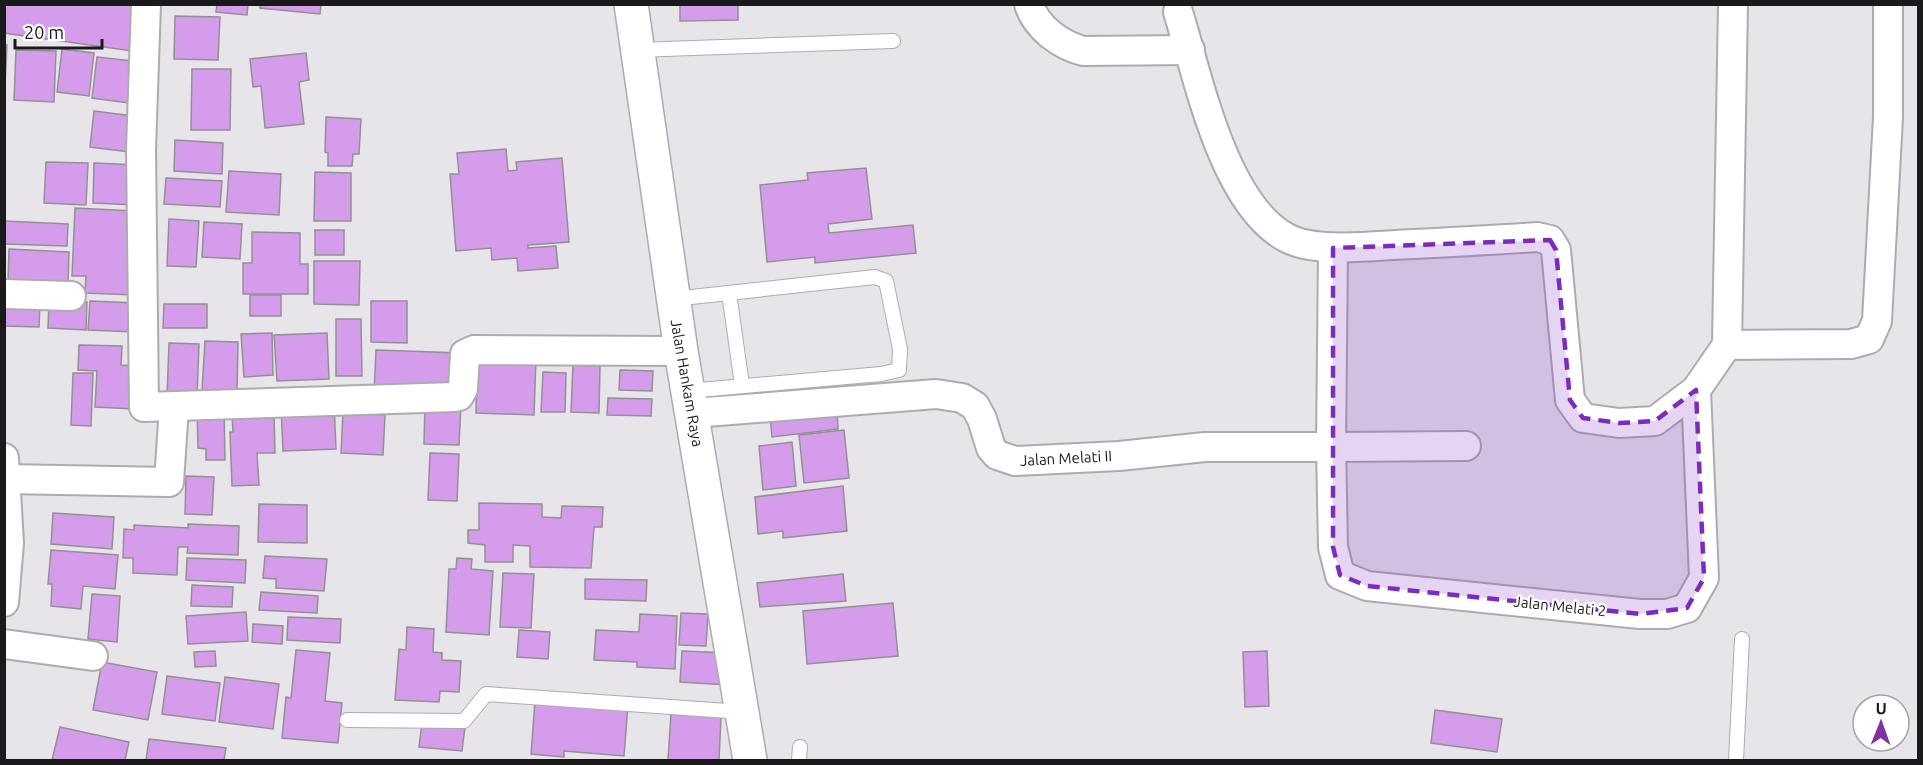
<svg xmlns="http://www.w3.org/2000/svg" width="1923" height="765" viewBox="0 0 1923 765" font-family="Ubuntu,sans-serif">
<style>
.building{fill:#d59cec;stroke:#939094;stroke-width:1.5}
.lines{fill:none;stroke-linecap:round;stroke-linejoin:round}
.lane-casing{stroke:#aeabaf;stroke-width:16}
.street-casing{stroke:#aeabaf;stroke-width:32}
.primary-casing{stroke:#aeabaf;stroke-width:36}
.lane{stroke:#fff;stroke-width:14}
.street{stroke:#fff;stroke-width:28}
.primary{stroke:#fff;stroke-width:33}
.marked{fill:#7b2cbf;fill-opacity:0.2;stroke:#7b2cbf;stroke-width:4.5;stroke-dasharray:12 8;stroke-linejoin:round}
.labels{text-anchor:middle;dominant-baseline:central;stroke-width:4.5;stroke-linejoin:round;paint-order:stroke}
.street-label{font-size:15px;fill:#1b1a1b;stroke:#fff}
</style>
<rect width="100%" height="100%" fill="#e8e5ea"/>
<!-- building -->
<g class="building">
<path d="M4,4H132L131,11L138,12L132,51L4,33Z"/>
<path d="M217,4H248L247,15L216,12Z"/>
<path d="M260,4H321L320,14L260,8Z"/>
<path d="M680,4H738V20L680,21Z"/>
<path d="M175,16L220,17L218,60L174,59Z"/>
<path d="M4,45H7L5,86H4Z"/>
<path d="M62,49L94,53L89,96L57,92Z"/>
<path d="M16,50L56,51L54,102L14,100Z"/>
<path d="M306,53L309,80L299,82L304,124L265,128L261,86L253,87L250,59Z"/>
<path d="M97,57L142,62L136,104L92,98Z"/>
<path d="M192,69H231L230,130H191Z"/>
<path d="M94,111L133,116L129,152L90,147Z"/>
<path d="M326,117L361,119L359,154H353L352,166H328V153L325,152Z"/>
<path d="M175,140L223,143L222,174L174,171Z"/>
<path d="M506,149L508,171L517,170L516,162L562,158L569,242L528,245V248L556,246L558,268L518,271L517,258L492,260L491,248L456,251L450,174H459L457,153Z"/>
<path d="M46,162L88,163L86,205L44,203Z"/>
<path d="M94,163L138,165L136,205L93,203Z"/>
<path d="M866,168L872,219L828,224L829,233L913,225L916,253L815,263V257L767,262L760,185L808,180L807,173Z"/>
<path d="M229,171L281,174L279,215L226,212Z"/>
<path d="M315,172L351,173V221H314Z"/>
<path d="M166,178L222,181L220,207L164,204Z"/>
<path d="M75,208L134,211L135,295L85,293L86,276H72Z"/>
<path d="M169,219L199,221L196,267L167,266Z"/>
<path d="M4,221L68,224L67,246L4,244Z"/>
<path d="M204,222L242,224L240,259L202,257Z"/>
<rect x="315" y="230" width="29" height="25"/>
<path d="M252,232L300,233V264H308V294H243V263H252Z"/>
<path d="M9,249L69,252L68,284L8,281Z"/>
<path d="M314,261H360L359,305L314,304Z"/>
<rect x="250" y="295" width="31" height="21"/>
<path d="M49,301L87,302L86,330L48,328Z"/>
<path d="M90,301L136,303L135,332L88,330Z"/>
<path d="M371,301H407V343L371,342Z"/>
<path d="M5,303L40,305L39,327L4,326Z"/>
<path d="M164,304H207V328H163Z"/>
<path d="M336,319H361L362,376H336Z"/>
<path d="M272,333L273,375L244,377L241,334Z"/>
<path d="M327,333L329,379L277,381L274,335Z"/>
<path d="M205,341L238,342L237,391L202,390Z"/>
<path d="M169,343L199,344L197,398L167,397Z"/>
<path d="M79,345L122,346L121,365L137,366L135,409L95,407L97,371L78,370Z"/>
<path d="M376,350L461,353L459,395L374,394Z"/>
<path d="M477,357L536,359L534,415L476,413Z"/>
<path d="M573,365L600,366L599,413L571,412Z"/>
<path d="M620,370L653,371L652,391L619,390Z"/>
<path d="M543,372L566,373L565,412H541Z"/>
<path d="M73,373H93L91,426L71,425Z"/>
<path d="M608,398L652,399L651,416L607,415Z"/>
<path d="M425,402L461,403L459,445L424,444Z"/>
<path d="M334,404L336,449L283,451L281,406Z"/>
<path d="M224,408L225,460H206V449L198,448L197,409Z"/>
<path d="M837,408L838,429L772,437L770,414Z"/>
<path d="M274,412L275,453H257L259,485L232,486L230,432H233L232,414Z"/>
<path d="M343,413L385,415L383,455L341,453Z"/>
<path d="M844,430L849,478L804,483L799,435Z"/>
<path d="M792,442L796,486L763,490L759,446Z"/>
<path d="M430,453L459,454L457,501L428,500Z"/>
<path d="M186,476L214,477L212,515L185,514Z"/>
<path d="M843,486L847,531L783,538V531L758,534L755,497Z"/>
<path d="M479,503L542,504V517L561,518L562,506L603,507L602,527H594L591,568L530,567V546L513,545V562H485V545L468,543V530H479Z"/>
<path d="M259,504L307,505V543L258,542Z"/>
<path d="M53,513L114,517L112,549L51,544Z"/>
<path d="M188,524L239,526L238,555L187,553L188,547H178L177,575L133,573V558H123L124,529L134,530V525L188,528Z"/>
<path d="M51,550L118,555L115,589L83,586L81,609L51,606L52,584H48Z"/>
<path d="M265,556L327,559L324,591L276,588V579L263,578Z"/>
<path d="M187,558L246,560L245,583L186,580Z"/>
<path d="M457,558L472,559L471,569L493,571L489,635L446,632L449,569H456Z"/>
<path d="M503,573L534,574L531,628L500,627Z"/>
<path d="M843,574L846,601L760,607L757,583Z"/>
<path d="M585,579L647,580L646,601L585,599Z"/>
<path d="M192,585L233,587L232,607L191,606Z"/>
<path d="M261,592L318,596L317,613L259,610Z"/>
<path d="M92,594L120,596L117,642L88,639Z"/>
<path d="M893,603L898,656L807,664L803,611Z"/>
<path d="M246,612L248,641L188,644L186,616Z"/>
<path d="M681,613L708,614L706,646L679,645Z"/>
<path d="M640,614L677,616L675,669L637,667V662L594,660L596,630L639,632Z"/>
<path d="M288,617L341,619L340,643L287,640Z"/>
<path d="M253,624L283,626L282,644L252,642Z"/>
<path d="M407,627L434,629L433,652L442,653V660L461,661L459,692L440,691L439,702L395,700L399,649L406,650Z"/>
<path d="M519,630L550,632L548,659L517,657Z"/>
<path d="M296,650L330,653L325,701L342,703L338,743L282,738L286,697L291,698Z"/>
<path d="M215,651L216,666L195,667L194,652Z"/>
<path d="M682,651L730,653L728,685L680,682Z"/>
<path d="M1267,651L1269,706L1245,707L1243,652Z"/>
<path d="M102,662L157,672L148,720L93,710Z"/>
<path d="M167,676L220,683L215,721L162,714Z"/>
<path d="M225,677L279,684L273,729L219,722Z"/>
<path d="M535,701L628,705L624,756L564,751V757L531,754Z"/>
<path d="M1435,710L1502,719L1497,752L1431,743Z"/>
<path d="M671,714L721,717L719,760H668Z"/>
<path d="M422,723L465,727L462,751L419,747Z"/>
<path d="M60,727L129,742L125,760H52Z"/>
<path d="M149,739L226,748L224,760H146Z"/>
</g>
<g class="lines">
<defs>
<g id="lane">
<path d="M637,50L893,41"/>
<path d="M729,293L742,385"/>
<path d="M673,299L875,277L886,281L900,349L899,370L881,374L688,391"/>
<path d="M347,720L464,721L486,694L742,712"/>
<path d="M799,760L800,747"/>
<path d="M1736,760L1742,639"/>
</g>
<g id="street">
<path d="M146,4L141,149L144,407L455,397L459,396L463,389L465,354L474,350L681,351"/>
<path d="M1029,4C1036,28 1061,45 1083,51L1190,50"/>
<path d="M1178,12C1198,76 1223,204 1287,238C1317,254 1379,245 1413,244C1454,242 1496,240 1537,237L1550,240L1556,250L1570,400L1583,418L1619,423L1655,421L1696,390L1727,345L1733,4"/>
<path d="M1333,248L1331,447L1466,446"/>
<path d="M4,294L71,296"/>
<path d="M1727,345L1851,344L1869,339L1877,321L1888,117V4"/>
<path d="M693,413L936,394L962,398L975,406L982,419L991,448L997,455L1015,461L1119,456L1205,447H1331L1333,547L1340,575L1367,586L1640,614H1667L1687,608L1704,578L1696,390"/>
<path d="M4,458L9,543L4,602"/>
<path d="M5,479L169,482L174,407"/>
<path d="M4,644L93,656"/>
</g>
<path id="primary" d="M631,4L681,351L750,760"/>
</defs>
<!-- lane casing -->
<use href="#lane" class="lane-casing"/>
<!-- street casing -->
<use href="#street" class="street-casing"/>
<!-- primary casing -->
<use href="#primary" class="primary-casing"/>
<!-- lane -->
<use href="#lane" class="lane"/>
<!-- street -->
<use href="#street" class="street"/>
<!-- primary -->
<use href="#primary" class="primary"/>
</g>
<!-- marked area -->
<path class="marked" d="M1550,240L1556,250L1570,400L1583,418L1619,423L1655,421L1696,390L1704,578L1687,608L1640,614L1367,586L1340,575L1333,547V248Z"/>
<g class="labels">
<!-- street labels -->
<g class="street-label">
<text transform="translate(687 383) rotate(80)">Jalan Hankam Raya</text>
<text transform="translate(1066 458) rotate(-3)">Jalan Melati II</text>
<text transform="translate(1560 606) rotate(6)">Jalan Melati 2</text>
</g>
</g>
<!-- border -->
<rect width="1923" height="765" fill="none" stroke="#1b1a1b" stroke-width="12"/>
<!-- north arrow -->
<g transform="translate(1881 723) rotate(1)"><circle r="28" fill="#ffffff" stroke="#a4a3a4" stroke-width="1.5"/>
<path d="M0-4.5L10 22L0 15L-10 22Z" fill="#8331a0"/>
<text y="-9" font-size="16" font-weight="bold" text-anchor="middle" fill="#1b1a1b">U</text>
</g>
<!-- scale -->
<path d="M15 39v9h87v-9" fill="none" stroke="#1b1a1b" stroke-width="3"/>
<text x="24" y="39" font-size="18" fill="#1b1a1b" stroke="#ffffff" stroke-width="4.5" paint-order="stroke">20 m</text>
</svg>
